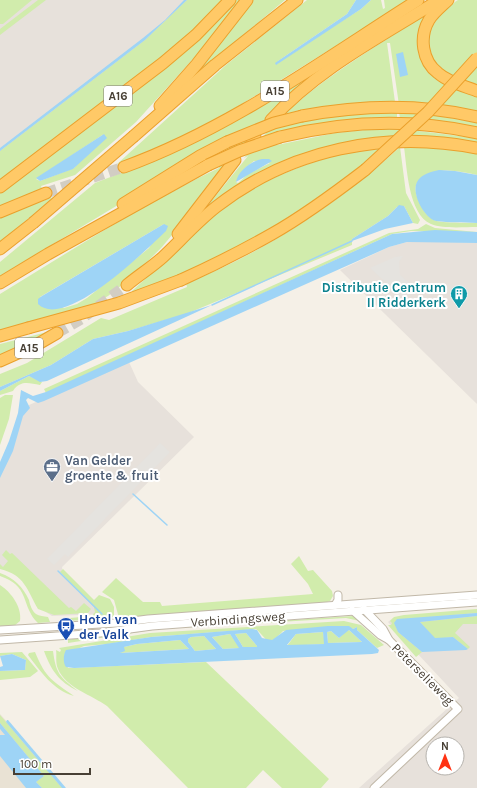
<svg xmlns="http://www.w3.org/2000/svg" width="477" height="788" viewBox="0 0 477 788" font-family="Karla,sans-serif">
<style>
.residential{fill:#e9e2d4}
.industrial{fill:#e7e1db;fill-rule:evenodd}
.green{fill:#d1ecac;fill-rule:evenodd}
.parking{fill:#e5e3df}
.water{fill:#9ed4f6;fill-rule:evenodd}
.lines{fill:none;stroke-linecap:round;stroke-linejoin:round}
.stream{stroke:#9ed4f6;stroke-width:1.5}
.motorway-tunnel{stroke:#d2cdc3;stroke-width:11;stroke-dasharray:11 5.5;stroke-linecap:butt}
.tertiary-casing{stroke:#c1b8a8;stroke-width:9}
.motorway-casing{stroke:#eaa02c;stroke-width:13}
.tertiary{stroke:#fff;stroke-width:7}
.motorway{stroke:#ffc967;stroke-width:11}
.motorway-bridge-casing{stroke:#eaa02c;stroke-width:13;stroke-linecap:butt}
.motorway-bridge{stroke:#ffc967;stroke-width:11}
.labels{text-anchor:middle;dominant-baseline:central;stroke-width:4;stroke-linejoin:round;paint-order:stroke}
.shield{fill:#fff;stroke:#7f7972;stroke-width:1}
.shield-label{font-size:12px;font-weight:bold;fill:#484035}
.culture-label{font-size:13px;font-weight:bold;fill:#0d838f;stroke:#fff;text-anchor:end}
.service-label{font-size:13px;font-weight:bold;fill:#4e5e75;stroke:#fff;text-anchor:start}
.transit-label{font-size:13px;font-weight:bold;fill:#164399;stroke:#fff;text-anchor:start}
.street-label{font-size:13px;fill:#484035;stroke:#fff}
</style>
<rect width="100%" height="100%" fill="#f5f0e7"/>
<!-- residential -->
<path class="residential" d="M0,714L18,734L63,788H0Z"/>
<!-- industrial -->
<g class="industrial">
<path d="M0,0H205L0,166Z"/>
<path d="M438,241L477,243V404L340,270L389,247L407,242Z"/>
<path d="M129,362L138,382L194,437L62,567L63,573L104,614L52,616L38,607L29,586L14,572L0,567V476L22,414L29,405Z"/>
<path d="M477,612V788H359L459,698L388,622L393,618ZM433,744H457V768H433Z"/>
</g>
<!-- green -->
<g class="green">
<path d="M0,0H32L3,24H0Z"/>
<path d="M38,0H46L0,35V29Z"/>
<path d="M187,0H226L186,39L0,182V151L145,40Z"/>
<path d="M232,0H241L203,48L136,122L75,175L41,186L43,191L0,208V189ZM104,134L74,168L40,181L36,179Z"/>
<path d="M253,0H285L180,88L216,47Z"/>
<path d="M307,0H356L347,14L275,63L361,9L371,0H381L383,9L385,8L384,0H410L213,122L182,137L116,165L226,65Z"/>
<path d="M458,0H477V87C465,82 453,79 443,71C413,48 433,16 458,0Z"/>
<path d="M433,10L425,63L477,95V115L399,105L390,43H387L395,102H367L327,107L299,122L348,114L397,112V119L277,134V145L335,133L374,129H398L399,138L312,154L196,220L248,156L244,158C259,141 273,124 290,109C333,71 384,41 433,10ZM254,161L270,163L248,174L238,183L236,182L245,168Z"/>
<path d="M338,58L274,112L162,247L132,277L108,296L85,309L0,332V294C72,250 143,204 219,168L220,158H212L221,153V143L0,276V262L95,183L152,161L245,116ZM164,224L149,248L127,266L87,298L77,304L64,308L40,297Z"/>
<path d="M399,112L434,115L473,122L477,123V129L400,119Z"/>
<path d="M402,129L468,137L477,139V144L403,137Z"/>
<path d="M385,146L339,183L273,228L183,275L134,293L132,291C163,263 192,232 225,207C258,181 306,163 346,152C358,148 372,148 385,146Z"/>
<path d="M400,147L406,193L420,220L418,224L413,223L404,206L397,207L388,216L352,239V245L186,314L128,331L93,339L51,365L0,387V374L27,363L101,318L109,320L187,287L186,283C266,252 337,204 400,147Z"/>
<path d="M404,147H437L477,154V175C457,171 439,166 421,179C413,184 415,193 419,201C422,208 426,216 434,220C443,224 467,222 477,223V227C463,227 443,229 431,224C408,214 407,167 404,147Z"/>
<path d="M56,196L0,242V217Z"/>
<path d="M426,224L435,228L477,232L411,231L392,234L46,393L44,389L389,233L418,229Z"/>
<path d="M51,331L50,333L0,357V344Z"/>
<path d="M29,376L42,382L40,385C29,383 20,380 13,391L0,395V391Z"/>
<path d="M5,395H13L9,419L0,445V398Z"/>
<path d="M6,550L10,554L12,553L69,608L71,607L76,611L84,603L91,609L88,613L54,615L38,609C27,590 25,575 0,569V564L3,567L8,561L2,555Z"/>
<path d="M299,556L308,571L313,570L332,591L333,596L330,601L321,604L119,618L114,600L102,592L116,578L143,602H160L162,606L313,594L308,584L291,564Z"/>
<path d="M63,569L94,600L99,595L110,599L114,607V617L70,621V618L92,616L95,612L94,607L60,572Z"/>
<path d="M0,573C14,578 23,587 29,600C30,605 32,611 36,614C39,616 44,616 48,617L50,622L38,623L35,620C21,602 29,586 0,576Z"/>
<path d="M0,585C11,592 22,607 20,621L14,626L0,628Z"/>
<path d="M477,609V613L396,620L398,632L422,652L416,657L388,625H391L392,623L390,621L394,617L404,615Z"/>
<path d="M353,616L360,621L346,618L159,629L68,643V640L78,638L145,628L278,618L292,620Z"/>
<path d="M477,616V624H463L455,633L470,647L468,649L453,637L435,639L420,622Z"/>
<path d="M344,621L361,625L384,645L377,648L357,630V627L353,629L340,626L283,631C267,648 268,640 256,629L151,637L108,644L84,646L64,655L68,668H71L206,662L329,779L321,788H282L263,770L246,788H188L107,706C92,695 66,688 58,669C55,662 57,656 56,650L60,652L61,650L59,648L150,633Z"/>
<path d="M349,630L362,642L328,643L327,632L331,631L339,638L346,631Z"/>
<path d="M323,632L325,644L287,646L296,634Z"/>
<path d="M246,633L258,647H243L235,634Z"/>
<path d="M230,634L240,648L223,649L212,637Z"/>
<path d="M204,636L216,649L195,651L188,642V639L191,637Z"/>
<path d="M180,640L189,649L120,653L124,647L137,644Z"/>
<path d="M44,651H53C56,674 60,677 78,691C59,682 51,670 44,651Z"/>
<path d="M22,652L38,671L30,677L0,680V671L25,670L26,660L12,654L0,656V653Z"/>
<path d="M35,652C46,679 53,681 74,696C53,690 41,672 28,655L29,653Z"/>
<path d="M0,715L62,788H42L36,782L44,776L0,723Z"/>
</g>
<!-- parking -->
<g class="parking">
<path d="M403,256L399,262L400,275L414,287L404,299L370,268L395,257Z"/>
<path d="M160,443L170,452L68,557L65,554L54,565L47,559Z"/>
</g>
<!-- water -->
<g class="water">
<path d="M184,0H187L145,40L0,151V148L143,38L165,20Z"/>
<path d="M356,0H371L361,9L276,65L275,63L347,14Z"/>
<path d="M403,52L408,75L400,77L396,54Z"/>
<path d="M104,134L107,138L73,169L40,181L36,178Z"/>
<path d="M262,159H269L272,161L236,182C238,171 251,161 262,159Z"/>
<path d="M439,170L455,171L477,175V223C464,222 449,223 436,221C424,218 411,193 417,182C421,174 431,172 439,170Z"/>
<path d="M399,205L404,206L413,223L385,229L352,241V239L388,216Z"/>
<path d="M164,224L168,226L166,231C147,249 65,331 38,304V299L42,296Z"/>
<path d="M435,230L477,232V243L407,242L389,247L44,401L38,403L28,398L26,400L30,408L23,416L13,451L0,478V462L9,441L18,413L21,390L33,396L46,392L392,234Z"/>
<path d="M212,305L47,381L40,382L29,376L0,391V387L51,365L93,339L128,331Z"/>
<path d="M477,613V616L420,622L435,638L453,637L468,649L466,650L422,652L398,632L394,623L397,619Z"/>
<path d="M328,626H349L353,629L357,627V630L379,650L378,653L372,654L74,668L66,667C63,663 63,655 66,650L151,637L252,629L257,630L262,638L272,640L286,630ZM349,630L362,642L328,643L327,632L331,631L339,638ZM323,632L324,644L287,645L296,634ZM246,633L257,646V647H243L235,634ZM230,634L239,648L223,649L212,637ZM204,636L216,649L195,651L188,642V639L191,637ZM180,640L189,649L120,653L125,651L124,647L137,644Z"/>
<path d="M12,654L26,660L25,670L0,671V667L3,666L0,656Z"/>
<path d="M7,720H8L66,788H62L6,722Z"/>
<path d="M0,723L44,776L36,782L42,788H26L0,756V735H5L0,729Z"/>
</g>
<g class="lines">
<!-- stream -->
<g class="stream">
<path d="M212,305L352,241"/>
<path d="M133,494L167,525"/>
<path d="M58,571L102,614"/>
</g>
<!-- motorway-tunnel -->
<g class="motorway-tunnel">
<path d="M46,193L124,167"/>
<path d="M57,333L81,319L127,285"/>
</g>
<defs>
<g id="tertiary">
<path d="M335,605L338,600V595"/>
<path d="M364,609L383,629L389,640L458,709L374,788"/>
<path d="M352,610L380,635L389,640"/>
<path d="M0,630L117,623L148,619L477,595"/>
<path d="M0,640L100,633L152,626L477,602"/>
</g>
<g id="motorway">
<path d="M448,0C442,6 434,12 429,20C419,37 422,61 438,73C448,82 464,86 477,91"/>
<path d="M160,106L197,64L247,0"/>
<path d="M302,116C361,105 419,103 477,117"/>
<path d="M271,120C317,69 382,36 439,0"/>
<path d="M134,136L215,65L297,0"/>
<path d="M280,137C345,121 411,118 477,133"/>
<path d="M252,141L255,137"/>
<path d="M124,167C229,129 323,60 418,0"/>
<path d="M0,187L163,63L196,35L230,0"/>
<path d="M123,204L200,156L227,142"/>
<path d="M0,212L46,193"/>
<path d="M178,234L235,160"/>
<path d="M0,249L33,223"/>
<path d="M181,280C212,266 242,251 272,234C304,216 335,193 365,170"/>
<path d="M0,283L48,254L208,165"/>
<path d="M127,285C139,275 152,267 163,257C181,240 197,222 216,207C290,149 386,130 477,148"/>
<path d="M0,336L28,328"/>
<path d="M0,361L38,344L57,333"/>
</g>
</defs>
<!-- tertiary casing -->
<use href="#tertiary" class="tertiary-casing"/>
<!-- motorway casing -->
<use href="#motorway" class="motorway-casing"/>
<!-- tertiary -->
<use href="#tertiary" class="tertiary"/>
<!-- motorway -->
<use href="#motorway" class="motorway"/>
<defs>
<g id="motorway-bridge">
<path d="M227,142L274,123L302,116"/>
<path d="M208,165L239,151L280,137"/>
<path d="M365,170L428,112L477,58"/>
<path d="M33,223L134,136"/>
<path d="M28,328L119,303L181,280"/>
</g>
</defs>
<!-- motorway-bridge casing -->
<use href="#motorway-bridge" class="motorway-bridge-casing"/>
<!-- motorway-bridge -->
<use href="#motorway-bridge" class="motorway-bridge"/>
</g>
<!-- icons -->
<defs>
<symbol id="building-pin" viewBox="-11 -11 22 30"><path d="M0 17L-7.5 6A9.5 9.5 0 1 1 7.5 6Z" fill="#0f9aa8" stroke="#fff"/><path d="M-4-6H4V6H1V3H-1V6H-4ZM-2.5-4.3h1.7v1.8h-1.7ZM.8-4.3h1.7v1.8H.8ZM-2.5-1h1.7V.8h-1.7ZM.8-1h1.7V.8H.8Z" fill="#fff"/></symbol>
<symbol id="office-pin" viewBox="-11 -11 22 30"><path d="M0 17L-7.5 6A9.5 9.5 0 1 1 7.5 6Z" fill="#5c6f8a" stroke="#fff"/><path d="M-6-3h4V-5.5h4V-3h4V5H-6ZM-1-4.5V-3h2v-1.5ZM-6 0V1H6V0Z" fill="#fff"/></symbol>
<symbol id="bus-pin" viewBox="-11 -11 22 30"><path d="M0 17L-7.5 6A9.5 9.5 0 1 1 7.5 6Z" fill="#1a4fb4" stroke="#fff"/><path d="M-5-6H5V4H4V6H2V4H-2V6H-4V4H-5ZM-3.5-4V0h7V-4ZM-3.5 1.2v1.5H-2V1.2ZM2 1.2v1.5H3.5V1.2Z" fill="#fff"/></symbol>
</defs>
<g fill-rule="evenodd">
<use href="#building-pin" x="449" y="284" width="20" height="27"/>
<use href="#office-pin" x="42" y="457" width="20" height="27"/>
<use href="#bus-pin" x="56" y="616" width="20" height="27"/>
</g>
<g class="labels">
<!-- shield labels -->
<g class="shield">
<rect x="261" y="81" width="28" height="20" rx="3"/>
<rect x="104" y="86" width="28" height="20" rx="3"/>
<rect x="15" y="338" width="28" height="20" rx="3"/>
</g>
<g class="shield-label">
<text x="275" y="91">A15</text>
<text x="118" y="96">A16</text>
<text x="29" y="348">A15</text>
</g>
<!-- culture labels -->
<g class="culture-label">
<text x="446" y="287">Distributie Centrum<tspan x="446" dy="15">II Ridderkerk</tspan></text>
</g>
<!-- service labels -->
<g class="service-label">
<text x="65" y="460">Van Gelder<tspan x="65" dy="15">groente &amp; fruit</tspan></text>
</g>
<!-- transit labels -->
<g class="transit-label">
<text x="79" y="619">Hotel van<tspan x="79" dy="15">der Valk</tspan></text>
</g>
<!-- street labels -->
<g class="street-label">
<text transform="translate(238 619) rotate(-4)">Verbindingsweg</text>
<text transform="translate(423 674) rotate(45)">Peterselieweg</text>
</g>
</g>
<!-- north arrow -->
<g transform="translate(445 756)"><circle r="19" fill="#ffffff" stroke="#b6b3ae"/>
<path d="M0-3L7 15L0 10L-7 15Z" fill="#ff3213"/>
<text y="-6" font-size="11" font-weight="bold" text-anchor="middle" fill="#484035">N</text>
</g>
<!-- scale -->
<path d="M14 768v6h76v-6" fill="none" stroke="#484035" stroke-width="2"/>
<text x="20" y="768" font-size="12" fill="#484035" stroke="#ffffff" stroke-width="3" paint-order="stroke">100 m</text>
</svg>
